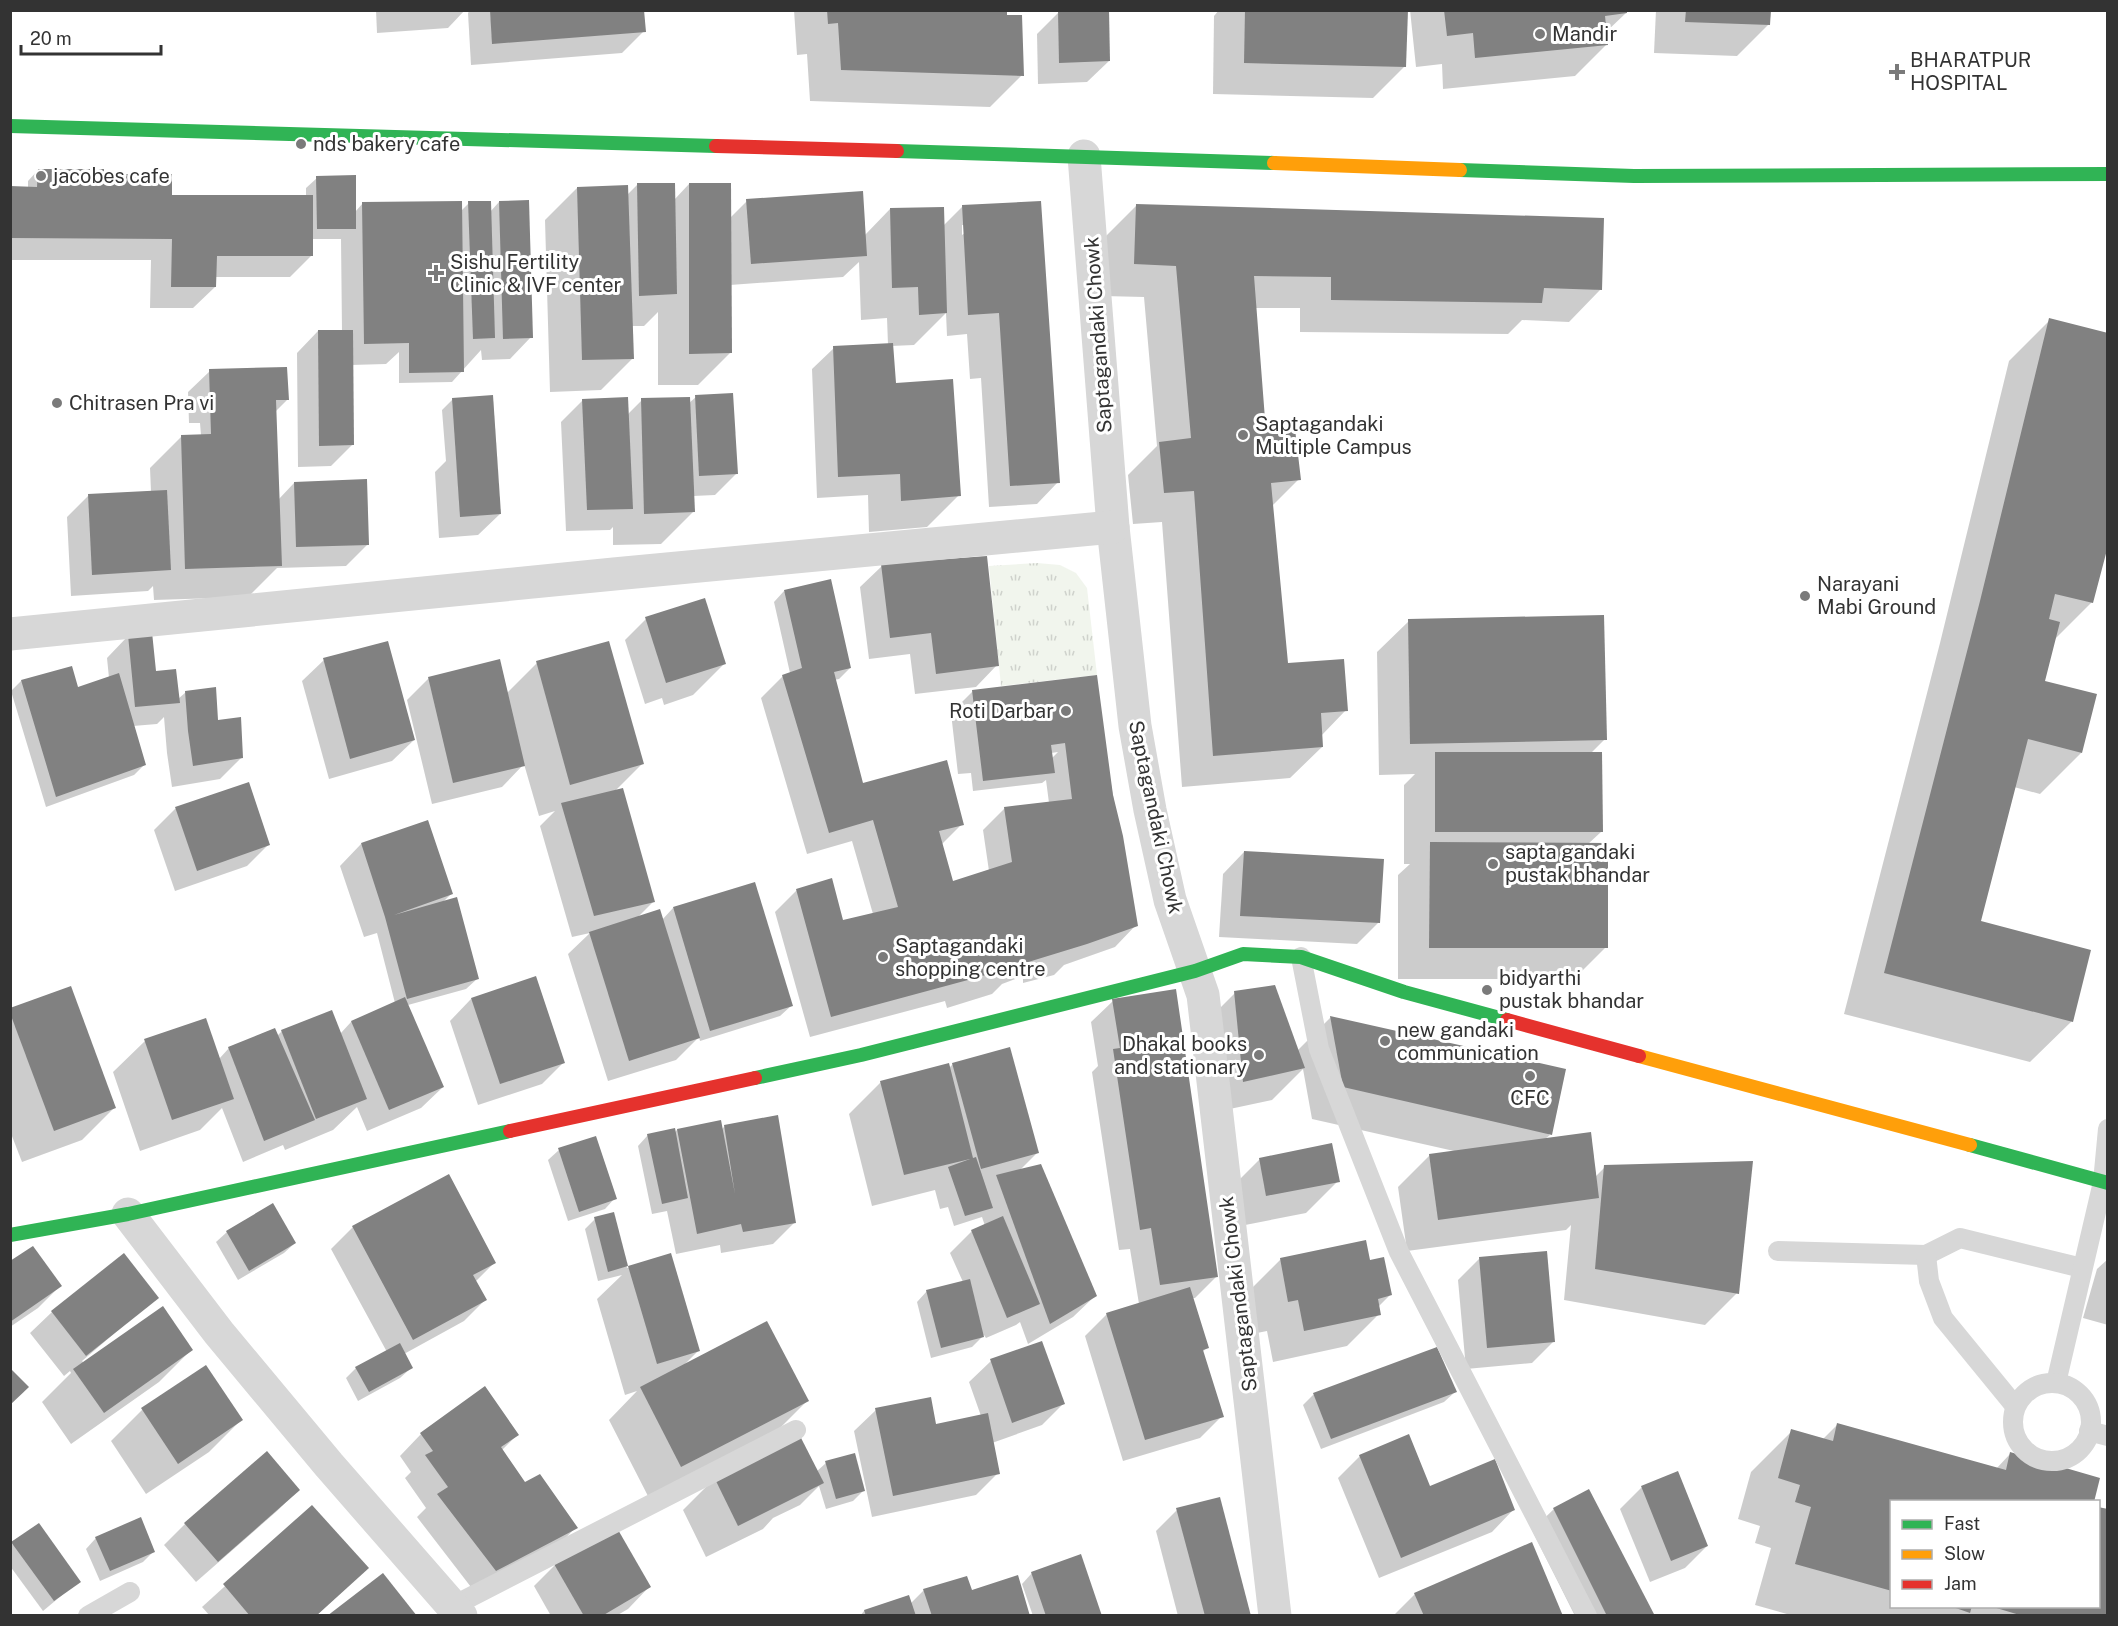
<svg xmlns="http://www.w3.org/2000/svg" width="2118" height="1626" viewBox="0 0 2118 1626" font-family="'Public Sans',sans-serif">
<style>
.grass{fill:url(#grass-tufts)}
.shadow{fill:#0003;fill-rule:evenodd}
.building{fill:#818181}
.lines{fill:none;stroke-linecap:round;stroke-linejoin:round}
.lane{stroke:#d7d7d7;stroke-width:20}
.street{stroke:#d7d7d7;stroke-width:33}
.fast{stroke:#30b455;stroke-width:14}
.slow{stroke:#ff9f0a;stroke-width:14}
.jam{stroke:#e5322d;stroke-width:14}
.poi-dot{fill:#7a7a7a;stroke:#fff;stroke-width:2}
.labels{text-anchor:middle;dominant-baseline:central;stroke-width:6;stroke-linejoin:round;paint-order:stroke}
.poi-label{font-size:20px;fill:#333;stroke:#fff;text-anchor:start}
.street-label{font-size:20px;fill:#333;stroke:#fff}
</style>
<defs>
<pattern id="grass-tufts" width="24" height="20" patternUnits="userSpaceOnUse" patternTransform="scale(1.5)"><rect width="24" height="20" fill="#f1f5ed"/><path d="M3 7l-1-3M5 7V3M7 7l1-3M15 17l-1-3M17 17v-4M19 17l1-3" fill="none" stroke="#cfd2cc"/></pattern>
</defs>
<rect width="100%" height="100%" fill="#fff"/>
<!-- grass -->
<path class="grass" d="M1037,563L1060,565L1076,573L1087,588L1097,675L1001,686L989,566Z"/>
<!-- shadow -->
<g class="shadow">
<path d="M376,10H465L448,28L377,33Z"/>
<path d="M470,10H642L644,31L622,53L471,65L468,13Z"/>
<path d="M794,10H1005L1022,75L990,107L810,101L807,54L797,55Z"/>
<path d="M1219,10H1406L1405,66L1373,98L1213,94L1214,16Z"/>
<path d="M1410,10H1626V13L1605,33L1606,45L1575,76L1443,89L1442,64L1416,67Z"/>
<path d="M1656,10H1769V24L1737,56L1654,53Z"/>
<path d="M1058,13L1109,61L1087,82L1038,84L1037,34Z"/>
<path d="M38,170L102,175L168,196L306,197V188L317,178L355,212L363,203L461,211L469,203L490,212L499,202L531,337L510,359L482,360L481,350L452,382L399,383V352L386,364L351,365L352,445L331,466L298,467L297,353L318,331H342L341,239H311V256L290,277H215V287L193,308H150L151,260H10V188H28V181Z"/>
<path d="M689,184L730,218L747,201L864,236L890,209L943,226L963,206L1058,482L1037,504L989,507L981,378L970,379L967,334L947,336L946,313L914,345L891,346L894,387L959,495L927,527L869,532L868,495L817,498L812,369L834,348L888,345L887,318L861,320L859,262L843,277L730,285V353L698,385H658V312L644,326H632L633,358L601,390L550,392L545,220L577,188L627,195L637,185L674,200ZM962,225H965V233L962,235Z"/>
<path d="M1136,206L1600,290L1569,322L1522,320L1508,334L1300,332V308H1255L1265,433L1299,479L1272,506L1286,665L1346,710L1321,736L1322,747L1290,778L1182,787L1162,522L1133,524L1128,475L1157,446L1144,297L1103,296L1104,238Z"/>
<path d="M2050,320L2092,602L2054,640L2043,682L2081,753L2040,794L2014,787L1979,922L2072,1021L2030,1062L1844,1014L1940,643L2009,361Z"/>
<path d="M210,371L287,400L275,412L278,500L294,483L368,544L346,566L277,568L248,597L154,600L153,586L148,591L71,596L67,517L88,496L151,492L150,468L182,436L201,435L200,423H189L188,392Z"/>
<path d="M696,397L736,474L715,495L693,496V512L661,544L613,545V527L610,530L566,531L561,422L583,400L628,414L642,400L689,403Z"/>
<path d="M453,399L500,514L478,535L439,538L435,472L446,461L442,410Z"/>
<path d="M882,566L997,665L976,687L915,694L910,654L869,659L860,587Z"/>
<path d="M784,591L850,668L839,679L834,680L862,785L962,824L941,845L952,884L989,871L983,830L1005,808L1049,803L1046,780L1042,783L973,791L971,773L958,774L951,713L973,691L1103,739L1136,925L1115,947L1064,965L1054,975L1023,983V976L1002,984L992,994L947,1008L945,1001L810,1037L775,912L797,890L842,922L873,914L852,841L807,854L761,698L783,676L790,673L774,602ZM1058,752L1051,759V753Z"/>
<path d="M646,619L724,664L693,695L664,705L662,698L645,704L625,640Z"/>
<path d="M1409,621L1605,739L1591,753L1601,832L1588,844L1606,947L1574,979H1398V875L1410,864H1404V785L1415,774L1379,775L1377,652Z"/>
<path d="M128,636L178,699L186,692L217,721L242,757L220,779L172,787L167,753L164,717L157,724L133,726L144,765L134,775L46,807L11,691L21,681L77,689L109,678L107,658Z"/>
<path d="M324,660L414,740L392,761L329,779L302,681Z"/>
<path d="M537,663L642,764L615,791L653,902L636,919L662,920L673,908L791,1006L780,1016L700,1041L699,1037L676,1060L608,1081L568,954L590,933L572,937L540,826L555,811L539,816L524,764L502,787L432,804L407,700L429,678L506,694Z"/>
<path d="M248,784L268,845L247,866L175,891L154,830L175,809Z"/>
<path d="M361,844L451,894L442,903L477,979L466,989L408,1005L443,1087L421,1108L367,1131L357,1107L333,1130L285,1150L283,1145L243,1162L222,1108L200,1130L140,1151L113,1072L145,1041L219,1059L229,1048L277,1036L282,1031L340,1034L351,1022L395,1003L377,933L364,937L340,866Z"/>
<path d="M1244,852L1379,922L1357,944L1219,937L1223,874Z"/>
<path d="M1235,993L1297,1051L1331,1017L1550,1135L1545,1139L1595,1177L1605,1167L1737,1293L1705,1325L1564,1300L1571,1225L1566,1230L1407,1251L1398,1187L1430,1155L1454,1151L1312,1119L1303,1069L1272,1100L1211,1113L1203,1025Z"/>
<path d="M471,999L563,1063L542,1084L478,1105L450,1021Z"/>
<path d="M1113,1001L1217,1276L1195,1298H1192L1207,1348L1202,1352L1222,1416L1200,1438L1123,1461L1085,1336L1107,1314L1139,1304L1130,1249L1119,1250L1092,1072L1098,1066L1091,1022Z"/>
<path d="M10,1010L114,1108L82,1140L22,1162L10,1131Z"/>
<path d="M953,1064L1037,1153L1019,1171L1095,1296L1073,1317L1028,1344L1020,1322L1016,1325L986,1338L984,1335L972,1347L931,1358L917,1302L927,1291L963,1282L950,1253L972,1231L985,1226L982,1217L954,1226L948,1207L940,1209L935,1190L872,1206L849,1114L881,1082L949,1068Z"/>
<path d="M725,1126L795,1222L773,1244L721,1253L720,1245L676,1254L667,1211L652,1214L638,1146L648,1135L674,1133L677,1130H721Z"/>
<path d="M559,1150L615,1198L605,1209L568,1221L548,1160Z"/>
<path d="M1260,1159L1338,1181L1306,1213L1235,1227L1228,1191Z"/>
<path d="M448,1176L494,1263L475,1282L485,1300L464,1321L404,1354L411,1368L400,1378L358,1401L346,1378L356,1368L387,1352L331,1249L353,1227Z"/>
<path d="M613,1214L627,1268L670,1255L698,1351L685,1364L807,1401L775,1433L649,1498L609,1420L637,1391L625,1395L597,1299L622,1275L598,1281L585,1229L595,1219Z"/>
<path d="M227,1232L295,1243L284,1253L238,1280L216,1242Z"/>
<path d="M1480,1258L1554,1341L1532,1363L1466,1369L1458,1280Z"/>
<path d="M1281,1259L1369,1262L1390,1295L1378,1307L1379,1314L1347,1346L1273,1362L1267,1331L1257,1333L1249,1291Z"/>
<path d="M2108,1259V1325L2083,1318L2097,1269Z"/>
<path d="M10,1263L60,1286L38,1308L10,1327Z"/>
<path d="M52,1312L123,1326L82,1361L84,1363L191,1350L159,1382L71,1444L42,1402L71,1373L70,1371L64,1376L30,1333Z"/>
<path d="M1436,1349L1455,1392L1444,1402L1321,1449L1303,1405L1313,1395Z"/>
<path d="M991,1361L1064,1403L1042,1425L992,1443L998,1473L976,1495L872,1517L854,1431L876,1410L935,1426L981,1416L969,1382Z"/>
<path d="M142,1410L241,1420L209,1452L146,1494L111,1441Z"/>
<path d="M1837,1425L1996,1469L2010,1454L2098,1479L1892,1502V1606H2098L2108,1616H1794L1755,1605L1771,1548L1755,1543L1760,1526L1738,1519L1751,1472L1792,1431L1823,1439Z"/>
<path d="M421,1434L517,1435L501,1451L525,1484L576,1527L555,1549L474,1591L417,1517L426,1508L405,1478L411,1472L400,1456Z"/>
<path d="M1408,1436L1429,1488L1513,1510L1492,1532L1379,1578L1338,1478L1360,1456Z"/>
<path d="M826,1463L864,1490L853,1501L826,1509L819,1486L800,1505L773,1518L763,1529L706,1557L683,1510L715,1478L816,1472Z"/>
<path d="M1677,1473L1707,1546L1685,1568L1650,1582L1620,1509L1641,1488Z"/>
<path d="M298,1490L277,1511L196,1582L164,1545L185,1524Z"/>
<path d="M312,1507L367,1568L316,1616H210L202,1607Z"/>
<path d="M1554,1509L1653,1616H1575L1532,1530Z"/>
<path d="M1177,1510L1249,1616H1178L1156,1531Z"/>
<path d="M96,1538L154,1551L143,1562L100,1581L86,1549Z"/>
<path d="M12,1544L79,1581L43,1611L10,1566V1545Z"/>
<path d="M555,1565L649,1587L628,1609L616,1616H551L534,1586Z"/>
<path d="M1032,1573L1100,1616H1033L1022,1584Z"/>
<path d="M924,1590L971,1592L1029,1616H860L864,1611L910,1604Z"/>
<path d="M1415,1594L1562,1616H1393Z"/>
</g>
<!-- building -->
<g class="building">
<path d="M490,10H644L646,32L492,44Z"/>
<path d="M827,10H1007V15H1022L1024,76L841,70L838,23L828,24Z"/>
<path d="M1103,10H1109L1110,61L1059,63L1058,11Z"/>
<path d="M1245,10H1408L1406,67L1244,63Z"/>
<path d="M1444,10H1627V13L1605,16L1608,45L1475,58L1473,33L1447,36Z"/>
<path d="M1686,10H1771L1770,25L1685,22Z"/>
<path d="M38,169H104V174H172V195H313V256H217L216,287H171L172,239L10,238V186L37,187Z"/>
<path d="M356,175V229H317L316,176Z"/>
<path d="M637,183H675L677,294L639,296Z"/>
<path d="M689,183H731L732,353L689,354Z"/>
<path d="M628,185L634,359L582,360L577,187Z"/>
<path d="M863,191L867,256L751,264L746,199Z"/>
<path d="M529,200L533,338L503,339L499,201Z"/>
<path d="M462,201L464,372L409,373V343L364,344L362,202Z"/>
<path d="M468,201H491L495,338L473,339Z"/>
<path d="M1041,201L1060,483L1010,486L999,313L968,315L962,205Z"/>
<path d="M1136,204L1604,218L1602,290L1544,288L1542,303L1331,300V277L1254,276L1266,432L1295,429L1301,480L1271,483L1288,663L1344,659L1348,711L1321,713L1323,747L1213,756L1194,491L1164,493L1159,442L1191,438L1176,266L1134,264Z"/>
<path d="M944,207L947,313L919,315L918,287L892,288L890,208Z"/>
<path d="M2049,318L2108,333V546L2093,603L2055,594L2049,619L2060,622L2045,681L2097,694L2082,753L2028,739L1981,921L2091,950L2073,1022L1884,973L1980,601Z"/>
<path d="M318,330H353L354,445L319,446Z"/>
<path d="M893,343L896,383L953,379L961,496L901,501L900,474L838,477L833,346Z"/>
<path d="M287,367L289,400H276L282,566L185,569L181,435L211,434L209,369Z"/>
<path d="M733,393L738,474L699,476L695,395Z"/>
<path d="M493,395L501,514L460,517L452,398Z"/>
<path d="M628,397L633,509L587,510L582,399Z"/>
<path d="M690,397L695,512L644,514L641,398Z"/>
<path d="M367,479L369,545L296,547L294,482Z"/>
<path d="M167,490L171,570L92,575L88,494Z"/>
<path d="M987,556L999,666L936,674L931,633L890,638L881,564Z"/>
<path d="M831,579L851,668L834,672L863,783L947,760L964,825L939,831L953,881L1012,862L1004,807L1072,799L1065,743L1051,745L1055,773L983,781L972,690L1097,675L1113,795L1123,836L1138,926L1087,944L979,977L831,1017L796,889L832,878L843,920L898,907L873,820L829,833L782,675L802,668L784,590Z"/>
<path d="M705,598L726,664L666,683L645,617Z"/>
<path d="M1604,615L1607,740L1410,744L1408,619Z"/>
<path d="M152,632L156,671L176,669L180,703L135,707L128,635Z"/>
<path d="M388,641L415,740L350,759L323,658Z"/>
<path d="M609,641L644,764L570,785L536,661Z"/>
<path d="M500,659L525,766L453,783L428,677Z"/>
<path d="M72,666L78,687L119,673L146,765L56,797L21,680Z"/>
<path d="M216,687L218,720L241,717L243,758L193,766L188,731L185,691Z"/>
<path d="M1435,752H1602L1603,832H1435Z"/>
<path d="M249,782L270,845L197,871L175,807Z"/>
<path d="M623,788L655,902L594,916L561,803Z"/>
<path d="M428,820L453,894L394,915L457,897L479,979L407,999L385,917L361,843Z"/>
<path d="M1430,842L1608,843V948H1429Z"/>
<path d="M1244,851L1384,859L1380,923L1240,916Z"/>
<path d="M755,882L793,1006L710,1031L673,907Z"/>
<path d="M660,909L700,1038L629,1061L589,932Z"/>
<path d="M536,976L565,1063L500,1084L471,998Z"/>
<path d="M1275,985L1305,1068L1243,1082L1234,991Z"/>
<path d="M71,986L116,1108L54,1131L10,1013V1008Z"/>
<path d="M1176,989L1218,1277L1160,1285L1151,1228L1140,1230L1113,1049L1120,1048L1112,999Z"/>
<path d="M405,997L444,1087L389,1110L351,1021Z"/>
<path d="M332,1010L367,1099L316,1119L281,1030Z"/>
<path d="M1330,1016L1566,1069L1552,1135L1343,1087Z"/>
<path d="M206,1018L234,1099L172,1120L144,1039Z"/>
<path d="M275,1028L315,1120L264,1141L228,1047Z"/>
<path d="M1010,1047L1039,1153L981,1169L952,1063Z"/>
<path d="M949,1063L973,1158L976,1157L993,1208L965,1216L948,1167L970,1159L904,1175L880,1081Z"/>
<path d="M778,1115L796,1223L743,1232L741,1224L697,1234L677,1129L721,1120L735,1194L724,1125Z"/>
<path d="M675,1128L688,1198L662,1204L647,1134Z"/>
<path d="M1591,1132L1599,1198L1438,1220L1429,1154Z"/>
<path d="M596,1136L617,1199L579,1212L558,1148Z"/>
<path d="M1332,1143L1340,1182L1266,1196L1259,1158Z"/>
<path d="M1753,1161L1739,1294L1595,1269L1604,1165Z"/>
<path d="M1041,1164L1097,1296L1050,1324L996,1175Z"/>
<path d="M449,1174L496,1263L473,1275L487,1300L413,1340L352,1226Z"/>
<path d="M273,1203L296,1243L249,1271L226,1231Z"/>
<path d="M614,1212L628,1266L608,1272L594,1217Z"/>
<path d="M1003,1216L1040,1304L1007,1318L971,1230Z"/>
<path d="M1366,1240L1370,1260L1384,1257L1392,1295L1378,1299L1381,1315L1304,1331L1298,1300L1288,1302L1280,1258Z"/>
<path d="M33,1246L62,1286L10,1322V1261Z"/>
<path d="M1547,1251L1555,1342L1487,1348L1479,1257Z"/>
<path d="M124,1253L159,1298L86,1356L51,1311Z"/>
<path d="M671,1253L700,1351L657,1364L628,1266Z"/>
<path d="M970,1279L984,1337L941,1348L926,1290Z"/>
<path d="M1190,1287L1209,1348L1203,1350L1224,1417L1145,1440L1106,1313Z"/>
<path d="M163,1306L193,1350L104,1413L73,1369Z"/>
<path d="M767,1321L809,1401L681,1467L640,1387Z"/>
<path d="M1042,1341L1065,1404L1012,1423L990,1359Z"/>
<path d="M400,1343L413,1368L369,1392L355,1367Z"/>
<path d="M1437,1347L1457,1392L1331,1439L1313,1393Z"/>
<path d="M206,1365L243,1420L178,1464L141,1408Z"/>
<path d="M10,1368L29,1387L10,1405Z"/>
<path d="M485,1386L519,1435L501,1447L525,1482L540,1474L578,1528L496,1571L437,1494L448,1487L425,1455L433,1451L420,1433Z"/>
<path d="M931,1397L936,1424L988,1413L1000,1474L893,1496L875,1408Z"/>
<path d="M1837,1423L2006,1470L2010,1452L2100,1478L2094,1502H1892V1591L1795,1564L1811,1507L1795,1502L1800,1485L1778,1478L1791,1429L1833,1441Z"/>
<path d="M799,1434L824,1483L738,1526L714,1477Z"/>
<path d="M1409,1434L1430,1486L1495,1459L1515,1510L1401,1558L1359,1455Z"/>
<path d="M267,1451L300,1490L218,1562L184,1523Z"/>
<path d="M855,1453L865,1491L836,1499L825,1461Z"/>
<path d="M1678,1471L1708,1546L1671,1561L1641,1486Z"/>
<path d="M1589,1489L1655,1616H1607L1553,1508Z"/>
<path d="M1220,1497L1251,1616H1205L1176,1508Z"/>
<path d="M312,1505L369,1568L316,1616H250L223,1584Z"/>
<path d="M2098,1507L2108,1509V1616H2023L1993,1607L2098,1606Z"/>
<path d="M141,1517L155,1552L110,1571L95,1537Z"/>
<path d="M39,1523L81,1582L54,1601L11,1542Z"/>
<path d="M617,1528L651,1587L602,1616H584L554,1564Z"/>
<path d="M1532,1542L1563,1616H1424L1414,1593Z"/>
<path d="M1081,1554L1102,1616H1046L1031,1572Z"/>
<path d="M383,1573L417,1616H327Z"/>
<path d="M1018,1575L1030,1616H932L923,1589L967,1576L972,1590Z"/>
<path d="M909,1595L916,1616H866L864,1610Z"/>
<path d="M1950,1606H1972L1970,1613Z"/>
</g>
<g class="lines">
<!-- lane -->
<g class="lane">
<path d="M1301,957L1319,1049L1399,1252L1587,1616"/>
<path d="M1778,1251L1926,1255L1960,1238L2082,1268"/>
<path d="M1926,1255L1929,1281L1943,1318L2015,1406"/>
<path d="M2056,1383L2103,1182L2108,1129"/>
<circle cx="2052" cy="1422" r="39"/>
<path d="M2089,1431L2108,1436"/>
<path d="M453,1606L796,1430"/>
<path d="M88,1616L130,1592"/>
</g>
<!-- street -->
<g class="street">
<path d="M1084,156L1113,527L1135,726L1150,810L1170,900L1203,995L1275,1616"/>
<path d="M10,634L614,574L1113,527"/>
<path d="M128,1214L219,1333L329,1465L461,1616"/>
</g>
<!-- fast -->
<g class="fast">
<path d="M10,126L716,146"/>
<path d="M897,151L1274,163"/>
<path d="M1460,170L1634,176L2108,174"/>
<path d="M755,1078L861,1055L1195,971L1243,954L1301,957L1404,992L1507,1020"/>
<path d="M1970,1145L2108,1183"/>
<path d="M10,1235L128,1214L510,1131"/>
</g>
<!-- slow -->
<g class="slow">
<path d="M1274,163L1460,170"/>
<path d="M1639,1056L1970,1145"/>
</g>
<!-- jam -->
<g class="jam">
<path d="M716,146L897,151"/>
<path d="M1507,1020L1639,1056"/>
<path d="M510,1131L755,1078"/>
</g>
</g>
<!-- markers -->
<g class="poi-dot">
<circle cx="1540" cy="34" r="6"/>
<path d="M1894 63h6v6h6v6h-6v6h-6v-6h-6v-6h6z"/>
<circle cx="301" cy="144" r="6"/>
<circle cx="41" cy="176" r="6"/>
<path d="M433 264h6v6h6v6h-6v6h-6v-6h-6v-6h6z"/>
<circle cx="57" cy="403" r="6"/>
<circle cx="1243" cy="435" r="6"/>
<circle cx="1805" cy="596" r="6"/>
<circle cx="1066" cy="711" r="6"/>
<circle cx="1493" cy="864" r="6"/>
<circle cx="883" cy="957" r="6"/>
<circle cx="1487" cy="990" r="6"/>
<circle cx="1385" cy="1041" r="6"/>
<circle cx="1259" cy="1055" r="6"/>
<circle cx="1530" cy="1076" r="6"/>
</g>
<g class="labels">
<!-- poi labels -->
<g class="poi-label">
<text x="1552" y="34">Mandir</text>
<text x="1910" y="60">BHARATPUR<tspan x="1910" dy="23">HOSPITAL</tspan></text>
<text x="313" y="144">nds bakery cafe</text>
<text x="53" y="176">jacobes cafe</text>
<text x="450" y="262">Sishu Fertility<tspan x="450" dy="23">Clinic &amp; IVF center</tspan></text>
<text x="69" y="403">Chitrasen Pra vi</text>
<text x="1255" y="424">Saptagandaki<tspan x="1255" dy="23">Multiple Campus</tspan></text>
<text x="1817" y="584">Narayani<tspan x="1817" dy="23">Mabi Ground</tspan></text>
<text x="1054" y="711" text-anchor="end">Roti Darbar</text>
<text x="1505" y="852">sapta gandaki<tspan x="1505" dy="23">pustak bhandar</tspan></text>
<text x="895" y="946">Saptagandaki<tspan x="895" dy="23">shopping centre</tspan></text>
<text x="1499" y="978">bidyarthi<tspan x="1499" dy="23">pustak bhandar</tspan></text>
<text x="1397" y="1030">new gandaki<tspan x="1397" dy="23">communication</tspan></text>
<text x="1247" y="1044" text-anchor="end">Dhakal books<tspan x="1247" dy="23">and stationary</tspan></text>
<text x="1530" y="1098" text-anchor="middle">CFC</text>
</g>
<!-- street labels -->
<g class="street-label">
<text transform="translate(1098 335) rotate(-94)">Saptagandaki Chowk</text>
<text transform="translate(1156 817) rotate(78)">Saptagandaki Chowk</text>
<text transform="translate(1238 1294) rotate(-97)">Saptagandaki Chowk</text>
</g>
</g>
<!-- border -->
<rect width="2118" height="1626" fill="none" stroke="#333333" stroke-width="24"/>
<!-- legend -->
<rect x="1890" y="1500" width="210" height="108" fill="#ffffff" stroke="#adadad" stroke-width="1.5"/>
<rect x="1902" y="1520" width="30" height="9" fill="#30b455" stroke="#adadad" stroke-width="1.5"/>
<text x="1944" y="1530" font-size="18" fill="#333333">Fast</text>
<rect x="1902" y="1550" width="30" height="9" fill="#ff9f0a" stroke="#adadad" stroke-width="1.5"/>
<text x="1944" y="1560" font-size="18" fill="#333333">Slow</text>
<rect x="1902" y="1580" width="30" height="9" fill="#e5322d" stroke="#adadad" stroke-width="1.5"/>
<text x="1944" y="1590" font-size="18" fill="#333333">Jam</text>
<!-- scale -->
<path d="M21 45v9h140v-9" fill="none" stroke="#333333" stroke-width="3"/>
<text x="30" y="45" font-size="18" fill="#333333" stroke="#ffffff" stroke-width="4.5" paint-order="stroke">20 m</text>
</svg>
